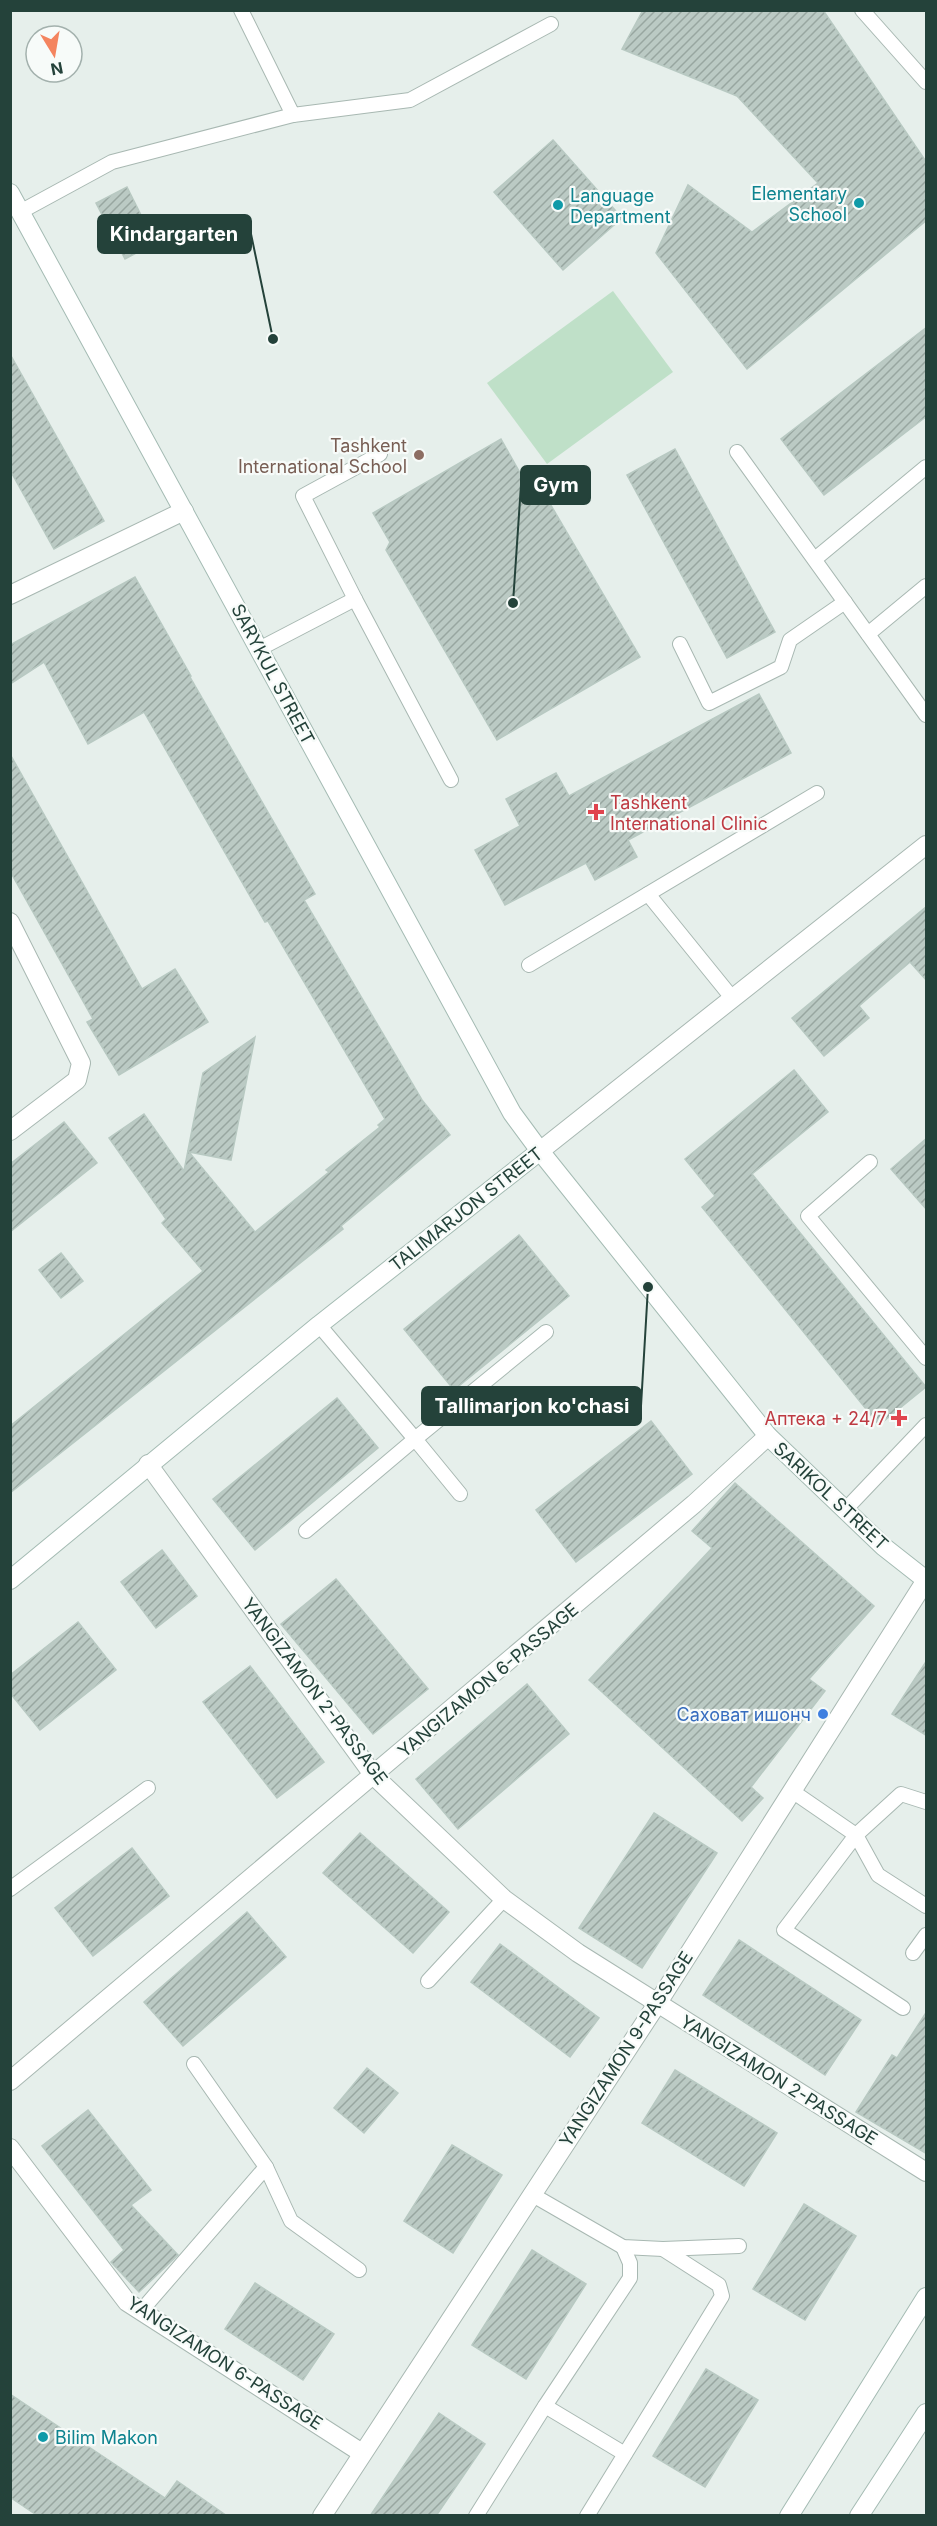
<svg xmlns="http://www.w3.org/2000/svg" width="937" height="2526" viewBox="0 0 937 2526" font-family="Inter,sans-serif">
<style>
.garden{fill:#bfe0c8}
.building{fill:url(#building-hatch);stroke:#b8c9c2;stroke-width:1.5}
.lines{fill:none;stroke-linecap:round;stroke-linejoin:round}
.lane-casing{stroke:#a8b8b2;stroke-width:16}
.street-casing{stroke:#a8b8b2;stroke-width:20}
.secondary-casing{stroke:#a4bbb3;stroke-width:20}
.lane{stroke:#fff;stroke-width:14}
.street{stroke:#fff;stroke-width:18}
.secondary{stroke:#fff;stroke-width:18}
.culture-dot{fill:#0f9aa8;stroke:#f7fbf9;stroke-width:2}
.education-dot{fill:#8d6e63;stroke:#f7fbf9;stroke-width:2}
.health-dot{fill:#e0444e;stroke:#f7fbf9;stroke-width:2}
.shop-dot{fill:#3f7fe0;stroke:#f7fbf9;stroke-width:2}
.labels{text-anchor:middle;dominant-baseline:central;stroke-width:4.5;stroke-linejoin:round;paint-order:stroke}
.culture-label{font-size:18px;fill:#0d838f;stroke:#f7fbf9;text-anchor:start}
.education-label{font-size:18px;fill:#785e54;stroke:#f7fbf9;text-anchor:end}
.street-label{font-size:18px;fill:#24423a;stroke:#f7fbf9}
.health-label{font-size:18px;fill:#be3a42;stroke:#f7fbf9;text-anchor:start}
.shop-label{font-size:18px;fill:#366cbe;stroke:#f7fbf9;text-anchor:end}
.leader{fill:none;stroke:#24423a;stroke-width:2}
.callout-dot{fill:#24423a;stroke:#f7fbf9;stroke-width:2}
.callout{fill:#24423a;stroke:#24423a;stroke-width:2}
.callout-label{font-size:20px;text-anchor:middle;font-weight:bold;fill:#fff}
</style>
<defs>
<pattern id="building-hatch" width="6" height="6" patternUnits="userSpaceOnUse" patternTransform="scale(1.5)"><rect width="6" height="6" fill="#bbcac4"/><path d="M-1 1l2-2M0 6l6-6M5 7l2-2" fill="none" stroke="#98a6a0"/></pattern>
</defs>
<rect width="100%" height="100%" fill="#e6efeb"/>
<!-- garden -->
<path class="garden" d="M613,291L673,372L547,464L487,383Z"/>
<!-- building -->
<g class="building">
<path d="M643,10H823L927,163V220L747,369L656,253L688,185L752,232L818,183L737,96L622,49Z"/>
<path d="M553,140L622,218L563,270L494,192Z"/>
<path d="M127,187L155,243L125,259L96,203Z"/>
<path d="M927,327V416L824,495L781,439Z"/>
<path d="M10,354L104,521L54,549L10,470Z"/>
<path d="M501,439L523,478L532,473L640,657L497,740L386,550L390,542L373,513Z"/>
<path d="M675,449L775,632L727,658L627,475Z"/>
<path d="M135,577L191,676L190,677L315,894L304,900L422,1100L450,1135L341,1226L343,1229L10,1493V1426L203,1271L162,1223L166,1219L109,1138L144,1114L184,1171L203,1073L255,1037L231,1160L189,1152L255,1232L329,1172L326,1170L380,1127L378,1125L385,1119L268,921L265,922L144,712L88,744L44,662L10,684V645Z"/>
<path d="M759,694L791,753L628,840L637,857L595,880L586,863L505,905L475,850L520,826L506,799L556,773L569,796Z"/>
<path d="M10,754L142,989L175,969L208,1022L119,1075L87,1022L93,1019L10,871Z"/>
<path d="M927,906V981L910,962L859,1006L869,1018L824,1056L792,1018Z"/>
<path d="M794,1070L828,1112L752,1174L926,1387L879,1425L702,1207L715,1196L685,1159Z"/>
<path d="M64,1122L97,1163L10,1232V1164Z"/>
<path d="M927,1138V1210L891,1169Z"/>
<path d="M519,1235L569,1296L454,1390L404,1329Z"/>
<path d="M61,1253L83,1281L61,1298L39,1270Z"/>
<path d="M337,1398L378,1448L255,1550L213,1499Z"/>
<path d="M651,1421L692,1474L576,1562L536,1510Z"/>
<path d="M735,1483L874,1606L809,1679L825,1691L751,1787L763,1798L742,1821L589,1680L712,1548L692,1531Z"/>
<path d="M162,1550L197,1596L156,1628L121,1582Z"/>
<path d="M336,1579L428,1689L373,1734L281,1624Z"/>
<path d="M78,1622L116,1670L40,1730L10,1693V1675Z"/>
<path d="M927,1660V1736L892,1714Z"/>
<path d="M250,1666L324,1762L277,1798L203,1702Z"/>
<path d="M527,1684L569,1734L458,1829L416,1779Z"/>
<path d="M654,1813L717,1853L642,1968L579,1928Z"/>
<path d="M360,1833L449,1912L413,1953L323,1873Z"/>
<path d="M132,1848L169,1896L93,1956L55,1908Z"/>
<path d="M247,1912L286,1957L183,2046L144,2002Z"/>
<path d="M739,1940L861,2020L825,2075L703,1995Z"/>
<path d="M500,1944L599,2018L570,2057L471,1982Z"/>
<path d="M927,2011V2154L856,2112L892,2055L897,2058Z"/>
<path d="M367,2068L398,2093L364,2133L334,2108Z"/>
<path d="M675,2070L777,2133L744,2186L642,2123Z"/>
<path d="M88,2110L151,2190L131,2205L178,2255L139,2292L111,2262L124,2250L42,2146Z"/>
<path d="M452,2145L502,2175L453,2253L404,2221Z"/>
<path d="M804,2204L856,2236L805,2320L753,2289Z"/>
<path d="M532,2250L586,2284L526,2379L472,2345Z"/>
<path d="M255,2283L334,2334L303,2380L225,2329Z"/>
<path d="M706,2369L758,2400L705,2487L653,2456Z"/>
<path d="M10,2394L165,2498L177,2481L227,2516H38L10,2497Z"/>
<path d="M439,2413L485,2444L436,2516H370Z"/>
</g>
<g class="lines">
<defs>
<g id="lane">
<path d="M241,10L293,115L410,100L551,24"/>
<path d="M862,10L926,82"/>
<path d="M20,212L112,162L293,115"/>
<path d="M737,452L926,715"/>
<path d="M815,559L926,467"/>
<path d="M355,599L303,496L380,454"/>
<path d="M868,634L926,586"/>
<path d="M680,644L709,703L781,667L790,640L845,602"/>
<path d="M259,649L355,599L451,780"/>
<path d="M648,894L733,999"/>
<path d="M529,965L817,793"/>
<path d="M870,1162L808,1216L926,1358"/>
<path d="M460,1494L415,1439L546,1332"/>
<path d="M844,1511L926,1425"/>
<path d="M306,1531L415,1439L319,1325"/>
<path d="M792,1791L856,1835L878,1875L926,1906"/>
<path d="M10,1889L148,1788"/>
<path d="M913,1953L926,1935"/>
<path d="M428,1981L504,1899"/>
<path d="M903,2008L784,1930L856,1835L901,1794L926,1802"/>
<path d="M266,2167L291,2221L359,2270"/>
<path d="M531,2194L623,2247L663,2249L739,2246"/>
<path d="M141,2311L266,2167L194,2064"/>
<path d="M545,2406L625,2454"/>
<path d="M476,2516L545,2406L630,2278V2263L623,2247"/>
<path d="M587,2516L722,2296L719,2285L663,2249"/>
</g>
<g id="street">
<path d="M10,595L184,511"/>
<path d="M10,922L81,1063L77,1080L10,1131"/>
<path d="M540,1151L926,845"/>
<path d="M148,1464L374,1776L504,1899L578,1953L926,2172"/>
<path d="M10,2081L694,1504L768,1436"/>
<path d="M10,2148L127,2302L362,2453"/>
<path d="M322,2516L657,2004L926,1580"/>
</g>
<g id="secondary">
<path d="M10,193L512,1113L540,1151L768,1436L884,1547L926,1580"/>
<path d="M10,1580L319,1325L540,1151"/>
<path d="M789,2516L926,2297"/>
<path d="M859,2516L926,2413"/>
</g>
</defs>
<!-- lane casing -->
<use href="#lane" class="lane-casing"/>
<!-- street casing -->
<use href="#street" class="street-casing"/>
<!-- secondary casing -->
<use href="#secondary" class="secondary-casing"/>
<!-- lane -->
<use href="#lane" class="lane"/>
<!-- street -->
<use href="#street" class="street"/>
<!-- secondary -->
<use href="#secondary" class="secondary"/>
</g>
<!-- markers -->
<g class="culture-dot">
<circle cx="859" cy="203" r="6"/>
<circle cx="558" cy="205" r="6"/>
<circle cx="43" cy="2437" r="6"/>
</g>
<circle class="education-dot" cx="419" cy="455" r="6"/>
<g class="health-dot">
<path d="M593 803h6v6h6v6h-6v6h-6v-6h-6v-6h6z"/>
<path d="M896 1409h6v6h6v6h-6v6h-6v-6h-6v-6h6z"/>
</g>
<circle class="shop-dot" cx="823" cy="1714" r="6"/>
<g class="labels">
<!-- culture labels -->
<g class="culture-label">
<text x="847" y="193" text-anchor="end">Elementary<tspan x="847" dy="21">School</tspan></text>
<text x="570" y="195">Language<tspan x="570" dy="21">Department</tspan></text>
<text x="55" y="2437">Bilim Makon</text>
</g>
<!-- education labels -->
<g class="education-label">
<text x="407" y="445">Tashkent<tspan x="407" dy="21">International School</tspan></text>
</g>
<!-- street labels -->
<g class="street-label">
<text transform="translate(273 674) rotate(62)">SARYKUL STREET</text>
<text transform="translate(466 1209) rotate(-38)">TALIMARJON STREET</text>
<text transform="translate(831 1496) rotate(43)">SARIKOL STREET</text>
<text transform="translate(488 1680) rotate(-40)">YANGIZAMON 6-PASSAGE</text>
<text transform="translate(315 1691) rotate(53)">YANGIZAMON 2-PASSAGE</text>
<text transform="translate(626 2049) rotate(-57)">YANGIZAMON 9-PASSAGE</text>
<text transform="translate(779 2080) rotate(32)">YANGIZAMON 2-PASSAGE</text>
<text transform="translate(225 2363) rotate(33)">YANGIZAMON 6-PASSAGE</text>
</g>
<!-- health labels -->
<g class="health-label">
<text x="610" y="802">Tashkent<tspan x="610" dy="21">International Clinic</tspan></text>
<text x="887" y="1418" text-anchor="end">Аптека + 24/7</text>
</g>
<!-- shop labels -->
<g class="shop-label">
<text x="811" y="1714">Саховат ишонч</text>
</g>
</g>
<!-- callouts -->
<path class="leader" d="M273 339L251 234M513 603L521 485M648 1287L641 1406"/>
<g class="callout-dot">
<circle cx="273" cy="339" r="6"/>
<circle cx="513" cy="603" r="6"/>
<circle cx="648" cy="1287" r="6"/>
</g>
<g class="callout">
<rect x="98" y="215" width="153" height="38" rx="6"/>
<rect x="521" y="466" width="69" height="38" rx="6"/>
<rect x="422" y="1387" width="219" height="38" rx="6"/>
</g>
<g class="callout-label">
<text x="174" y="241">Kindargarten</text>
<text x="556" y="492">Gym</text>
<text x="532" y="1413">Tallimarjon ko'chasi</text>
</g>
<!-- border -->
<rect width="937" height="2526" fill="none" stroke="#24423a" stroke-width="24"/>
<!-- north arrow -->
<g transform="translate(54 54) rotate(169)"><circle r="28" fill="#f7fbf9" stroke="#a3b1ad" stroke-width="1.5"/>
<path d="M0-4.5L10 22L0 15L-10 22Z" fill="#f4845f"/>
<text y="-9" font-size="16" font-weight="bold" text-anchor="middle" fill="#24423a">N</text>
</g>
</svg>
